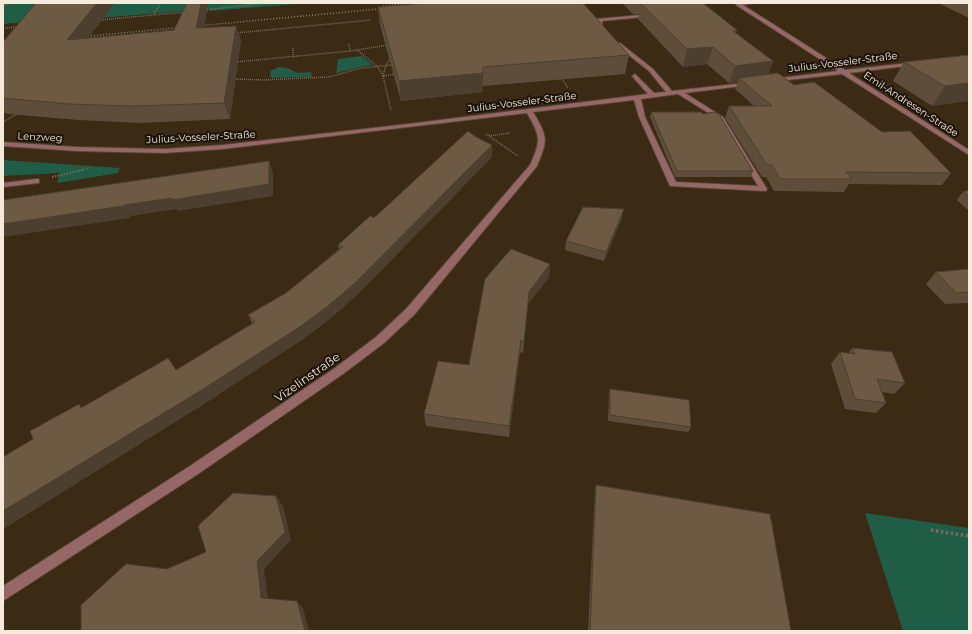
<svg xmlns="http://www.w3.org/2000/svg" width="972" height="634" viewBox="0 0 972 634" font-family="Montserrat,sans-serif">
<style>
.green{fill:#205d46}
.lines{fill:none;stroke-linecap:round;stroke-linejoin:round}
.minor-casing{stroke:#554530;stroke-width:2}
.path-far2{stroke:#7a6b58;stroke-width:1.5;stroke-dasharray:1 1;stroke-linecap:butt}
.path-far1{stroke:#7a6b58;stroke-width:2;stroke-dasharray:1.5 1.5;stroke-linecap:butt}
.path{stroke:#7a6b58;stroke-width:3.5;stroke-dasharray:2.5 2.5;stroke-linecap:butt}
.minor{fill:#966767;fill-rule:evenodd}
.rail{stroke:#918271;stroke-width:1.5;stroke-dasharray:1 2;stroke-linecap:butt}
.wall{fill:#5e4d3a}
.shaded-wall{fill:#4c3f2f}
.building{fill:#6d5a43;stroke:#4c3f2f}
.labels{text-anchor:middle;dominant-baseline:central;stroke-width:4;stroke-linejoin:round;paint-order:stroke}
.far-street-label{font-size:10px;fill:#f6eadd;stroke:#1c140b}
.street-label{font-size:12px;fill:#f6eadd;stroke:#1c140b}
</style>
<rect width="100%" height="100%" fill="#3b2a14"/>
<!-- green -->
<g class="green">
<path d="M3,3H309L209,11V9L62,21L63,19L3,24Z"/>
<path d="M362,56L373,65L360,67L336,73L338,59Z"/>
<path d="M279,67L287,68L298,73L311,72L312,77L271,78L270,71Z"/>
<path d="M3,160L120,168L118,173L57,183L60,173L3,176Z"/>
<path d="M865,513L969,528V631H903Z"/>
</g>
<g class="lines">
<defs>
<g id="minor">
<path d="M736,3H755L743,5L845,70L917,62L918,63L915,65L849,73L969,150V155L842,74L770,82V80L772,79L838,71L736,5Z"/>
<path d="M651,14L653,16L602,21L603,27L608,32V34H604L597,28V19Z"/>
<path d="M616,43H620L653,69L672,91L753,82L754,83L751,85L685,93L723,117L767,189L766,191L670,186L639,117L634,100L533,112C548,137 548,140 537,166L414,315L384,343L343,374L198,474L3,601V586L190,466L335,368L376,337L406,309L530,165C541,141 541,137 527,113L223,149L164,153L76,151L3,146V142L76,147L164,149L223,145L408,124L648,94L632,76L635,74L654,93L666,92L649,71L616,45ZM678,94L718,119L758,186L676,182L645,117L641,99Z"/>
<path d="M36,179H39V183L3,187V183Z"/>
</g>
</defs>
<!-- minor casing -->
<use href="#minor" class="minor-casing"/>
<!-- path-far2 -->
<g class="path-far2">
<path d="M3,6L9,3"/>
<path d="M205,10L266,3"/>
<path d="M154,14L161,3"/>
<path d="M99,20L186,12"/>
<path d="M3,28L19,27"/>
<path d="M236,33L371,20"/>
<path d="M349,44L350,51"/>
<path d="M293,48V57"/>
<path d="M357,50L377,66L383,75"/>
<path d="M236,62L350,51L388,45"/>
<path d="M383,76L386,65L391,58"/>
<path d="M561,77L568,88"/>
<path d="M234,79L263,80L329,77L361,68L393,65"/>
<path d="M391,110L383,76L397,74"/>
<path d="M3,122L18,113"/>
<path d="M486,134L518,156"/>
<path d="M489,136L510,133"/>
<path d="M79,171L90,168"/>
</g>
<!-- path-far1 -->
<path class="path-far1" d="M52,177L83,170"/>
<!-- path -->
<path class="path" d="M931,530L969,536"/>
<!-- minor -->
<use href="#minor" class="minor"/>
<!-- rail -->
<g class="rail">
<path d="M383,6L413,3"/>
<path d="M79,37L389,8"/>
</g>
</g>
<!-- wall -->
<g class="wall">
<path d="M115,3L88,38L174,30L208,3L204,28L241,40L230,119L140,123L78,120L9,114L3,113V42Z"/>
<path d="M622,3H703L737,30L736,33L773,61L768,74L794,85L882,132L951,173L942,185L849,184L844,192L774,191L766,177H762L725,118L729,106H754L735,89L738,82L729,83L707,64L683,67L638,19L639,14H633Z"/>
<path d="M938,3H969V18Z"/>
<path d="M378,7L629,55L625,74L483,86V92L401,101L380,25Z"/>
<path d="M969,55L932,106L893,81L904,62Z"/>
<path d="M651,112L753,171L751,177H675L650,117Z"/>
<path d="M476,137L492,145V157L359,293L332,317L303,339L207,402L3,529V457L33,439L82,407L176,370L252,324L248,315L286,293L339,249L338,245Z"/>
<path d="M969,190V211L957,200L963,192Z"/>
<path d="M622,218L604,261L565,250L566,241Z"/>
<path d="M550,264L549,277L528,304L523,353L520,352L509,437L426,426L424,414L469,365Z"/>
<path d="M969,269V303L945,304L926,284L936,272Z"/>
<path d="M852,348L905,383L894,394L882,392L886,403L876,413L845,409L831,364L840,352L848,354Z"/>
<path d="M610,389L691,427L688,432L608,421L609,395Z"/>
<path d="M596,485L791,631H588L595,490Z"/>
</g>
<!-- shaded-wall -->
<g class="shaded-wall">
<path d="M97,3H115L75,55L67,40Z"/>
<path d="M201,3H208L202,43L196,28Z"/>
<path d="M236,26L241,40L230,119L224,103Z"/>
<path d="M713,47L707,64L683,67L687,49Z"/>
<path d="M773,61L767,79L739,78L738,82L729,83L735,66Z"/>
<path d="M483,73V92L401,101L399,81Z"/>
<path d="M969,83V101L932,106L945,86Z"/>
<path d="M492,145V157L359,293L332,317L303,339L207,402L3,529V511Z"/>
<path d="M269,161L273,173V196L178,211L177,209L131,216L130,218L3,237V224L124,205Z"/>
<path d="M624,209L622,218L604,261L606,252Z"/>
<path d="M550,264L549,277L528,304L523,353L529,292Z"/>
<path d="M521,340L520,352L509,437V426Z"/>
<path d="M276,496L283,506L291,540L264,569L269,605L261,598L257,561Z"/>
<path d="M297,601L303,608L309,631H305Z"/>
</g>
<!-- building -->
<g class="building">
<path d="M36,3H97L67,40L174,30L187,3H201L196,28L236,26L224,103L132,106L68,104L3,98V42Z"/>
<path d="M426,3H583L629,55L483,67V73L399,81L378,7Z"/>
<path d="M645,3H703L737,30L733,31L773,61L735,66L713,47L687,49L641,4Z"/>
<path d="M969,55V83L945,86L904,62Z"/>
<path d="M778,73L794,85L814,82L882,132L910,131L951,173L846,172L852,179H780L772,165H767L729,106H772L739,78Z"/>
<path d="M651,112H701L703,114L714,112L719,114L753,171H677Z"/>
<path d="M468,131L476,137L492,145L356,282L328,306L298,328L200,391L3,511V457L33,439L30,431L79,404L81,408L168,358L176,370L255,322L248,315L286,293L343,247L338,245L370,216L374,218Z"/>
<path d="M269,161V184L172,200V198L124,205L123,206L3,224V200Z"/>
<path d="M969,190V196L963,192Z"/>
<path d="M583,207L624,209L606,252L566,241Z"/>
<path d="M511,249L550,264L529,292L524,341L521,340L509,426L424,414L438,361L469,365L485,279Z"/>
<path d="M969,269V292L956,293L936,272Z"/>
<path d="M852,348L892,352L905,383L877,379L886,403L855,399L840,352L855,354Z"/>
<path d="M610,389L689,400L691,427L610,415Z"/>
<path d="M596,485L770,514L791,631H590Z"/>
<path d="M233,493L276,496L285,532L257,561L261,598L297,601L305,631H81V605L126,564L167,569L206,552L198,526Z"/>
</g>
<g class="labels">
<!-- far-street labels -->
<g class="far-street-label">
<text transform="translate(843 62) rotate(-7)">Julius-Vosseler-Straße</text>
<text transform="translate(522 102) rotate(-7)">Julius-Vosseler-Straße</text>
<text transform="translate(911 104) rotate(33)">Emil-Andresen-Straße</text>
<text transform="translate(40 137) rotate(3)">Lenzweg</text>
<text transform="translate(201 137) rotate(-3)">Julius-Vosseler-Straße</text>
</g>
<!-- street labels -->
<g class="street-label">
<text transform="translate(307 377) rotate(-35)">Vizelinstraße</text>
</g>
</g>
<!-- border -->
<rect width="972" height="634" fill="none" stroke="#f6eadd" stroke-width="8"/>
</svg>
